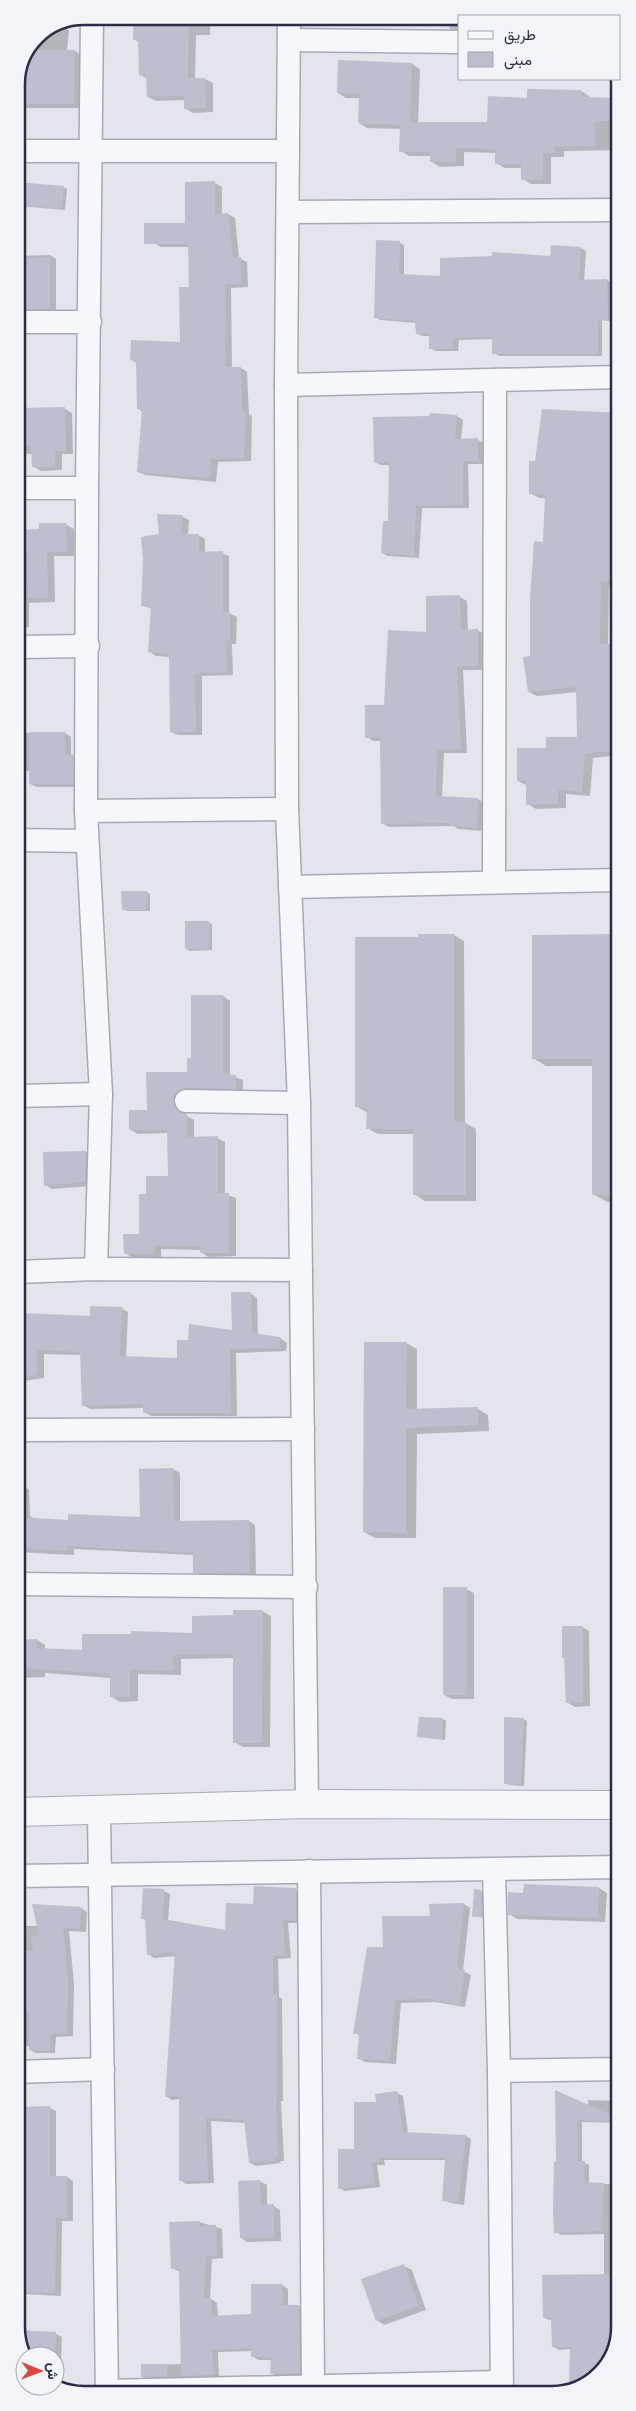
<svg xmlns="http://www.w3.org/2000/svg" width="636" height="2411" viewBox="0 0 636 2411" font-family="'IBM Plex Sans',Vazirmatn,sans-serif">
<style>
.shadow{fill:#0003}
.building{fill:#bcbfcd}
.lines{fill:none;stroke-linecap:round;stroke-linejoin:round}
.minor-casing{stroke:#a7a9b7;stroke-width:25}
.tertiary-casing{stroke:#a7a9b7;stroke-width:30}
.minor{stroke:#f6f7fa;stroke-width:22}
.tertiary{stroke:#f6f7fa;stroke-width:28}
.rim{fill:none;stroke:#292d46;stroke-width:2.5}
</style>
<rect width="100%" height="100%" fill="#e3e4ec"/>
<!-- shadow -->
<g class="shadow">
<path d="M135,16H210V35H196L195,79H205L213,83V112L193,113L185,108V100L156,101L148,97V79L140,75L139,42L134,39Z"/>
<path d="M449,17H460V33L449,28Z"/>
<path d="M61,26L69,30L67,51H75L83,56L82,108H16V83L36,36Z"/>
<path d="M412,64L420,69L418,123L488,124L528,99L581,91L589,96L590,98L618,99V150L564,151V157H551V184H531L523,179V168H505L496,163V153L464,152V166L440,167L432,162V156H409L401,151V129L367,128L359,123L360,98H346L338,93Z"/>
<path d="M215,183L222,187V215L228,214L235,218L239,258L247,262L248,287L231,288L232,368H241L247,372L249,414L252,416L251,461L218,462L216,482L145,475L138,472L143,412L138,409L137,363L131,360L181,343L190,288L189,247H161L154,243L186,224Z"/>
<path d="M16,187H63L67,189L65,210L18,206Z"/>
<path d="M399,242L404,245V276L442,277L552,258L581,248L586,251L584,281L607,280L612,283V300H619V322L602,320V356H499L494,353V339L459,340L458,351H435L430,348V336H422L417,333L416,323L380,320L375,317Z"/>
<path d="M50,255L56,259V312H30L23,308L22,280H16V256Z"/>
<path d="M16,345L18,409H65L72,413L73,454H62V470L41,471L33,466V454L16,453Z"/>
<path d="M619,414V585H609L608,645H619V755L593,758L590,796L566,794V808L536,809L528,804L526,785L518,781L548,749L578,738V692L537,696L529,692L544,543L546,498H539L530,493L536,462Z"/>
<path d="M457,416L463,420L461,440H478L484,443V464H468L469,508H422L419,558L388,556L382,553L389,522L390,465H381L375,462L431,417Z"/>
<path d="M183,517L189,520L188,535H198L205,539V553H222L229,556V613L237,617L236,644H232L233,675L202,676V735H178L171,732L170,657L156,656L150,652L152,609L142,605L160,535Z"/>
<path d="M65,524L74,529V556H54L55,602L29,603V627H17V531L40,530Z"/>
<path d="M427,597H460L467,601L468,631L477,630L484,634V670H463L467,753H444L442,798L478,799L485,803L483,831L458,829L453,826L389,827L382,823L381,741H373L367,737L427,633Z"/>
<path d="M17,733H65L71,737V755L79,759V787H37L30,784V771L17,770Z"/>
<path d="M146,892L150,894V911H127L123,909Z"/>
<path d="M208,922L212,924V950L190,951L186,949Z"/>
<path d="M454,935L464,941L465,1123L476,1129V1201H425L414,1194V1134H378L367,1128L368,1113L356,1106Z"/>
<path d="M619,936V1202H607L593,1194L594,1066H546L533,1058Z"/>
<path d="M193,996H223L230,1001V1075L243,1080V1092L180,1106L185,1115L194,1120V1138H217L225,1142V1194L236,1198V1256L208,1257L201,1252V1250L161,1249V1257H132L125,1253L140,1235L147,1196L169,1177L168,1133L138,1134L131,1130L188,1073L192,1059Z"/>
<path d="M86,1152L92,1156V1186L52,1189L45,1185Z"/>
<path d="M250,1293L257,1298L258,1335L280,1338L287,1343L286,1351L236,1353L237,1416H151L144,1412V1408L90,1409L83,1405L81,1355L44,1354V1378L17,1382V1340L121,1308L128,1312L126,1358L179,1359L189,1341L233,1332Z"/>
<path d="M406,1343L417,1349V1410L478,1409L488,1415L489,1431L417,1434L416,1538H375L364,1532Z"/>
<path d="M173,1469L180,1473V1522L249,1521L255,1525L256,1577L202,1576L195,1572L194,1555L74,1549V1555L17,1552V1485L29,1489L30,1516L35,1519L70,1522L142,1518L140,1470Z"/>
<path d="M466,1589L474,1593V1699H452L444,1695Z"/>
<path d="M262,1611L271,1616L270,1747H243L234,1742V1658L181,1659V1675L138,1674V1701L120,1702L112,1697L111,1678L45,1673V1677L17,1678V1641L37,1640L45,1645V1650L83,1652L194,1634L234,1617Z"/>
<path d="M582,1627L589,1631L590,1706L575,1707L568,1703Z"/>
<path d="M443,1719L446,1721L445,1740L419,1737Z"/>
<path d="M523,1719L527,1721L524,1786L509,1785L506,1783Z"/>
<path d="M525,1885L599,1888L607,1893L605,1922L517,1919L509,1914L524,1894Z"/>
<path d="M144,1889L164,1891L170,1894L168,1921L226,1932L255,1906L296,1890L302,1893V1923H288L291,1958L278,1959L279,1997L282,1999L283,2101H281L284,2161H280L281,2163L256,2166L250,2163L246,2123L211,2121L214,2183L186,2184L180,2180V2099L172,2100L166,2096L176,1956L154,1958L148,1954L146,1920L142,1918Z"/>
<path d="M481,1891L485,1893V1918L473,1916Z"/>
<path d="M464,1904L470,1908L463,1971L471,1975L465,2007L435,2002L401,2003L396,2064L365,2062L358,2058L360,2036L355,2033L384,1948L431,1917V1905Z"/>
<path d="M34,1905L81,1908L87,1912L86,1932L69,1931L74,1984L73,2036L56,2037L55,2053H36L30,2050V2046H17V1926H38Z"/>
<path d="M556,2091L588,2106V2100L620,2101V2123L582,2122V2162L589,2165V2184H620V2328L603,2372L575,2370L571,2349L559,2350L554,2347L553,2321L544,2318L604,2275V2234L561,2235L556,2232Z"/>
<path d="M397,2093L403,2096L408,2133L466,2136L471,2139L464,2205L450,2203L444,2200L446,2160H384L385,2165H377L380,2187L345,2191L339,2188L378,2103Z"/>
<path d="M17,2108H50L56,2111V2177H67L73,2181V2221H62L61,2296L23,2294L18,2291Z"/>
<path d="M260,2181L267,2185V2206H274L280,2210L281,2241L247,2242L241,2238L239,2182Z"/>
<path d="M199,2222L222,2229L223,2258L212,2259L210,2298L217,2303L218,2317L252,2316V2285H282L288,2289V2306H299L305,2309L306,2376L278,2377L271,2373L272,2360H259L253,2357V2351L218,2352L219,2378L148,2380L142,2376V2365L182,2364L180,2272L172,2268Z"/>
<path d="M404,2266L412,2270L426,2310L384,2325L377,2320Z"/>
<path d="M18,2332L56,2334L62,2337L61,2358L26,2356L19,2343Z"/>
</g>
<!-- building -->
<g class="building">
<path d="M134,16H189L188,78H205L206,108L184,109V96L147,97L146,75H139L138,40H133Z"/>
<path d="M30,50H75L74,104H20V74Z"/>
<path d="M338,60L412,63L410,122H487L488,96L527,98V89L581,90V97L618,98V121H595V146L555,147V153H543V180H521V164H495V149L456,148V162H430V152H399L400,125L358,123L359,94L337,93Z"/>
<path d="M215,181V214L228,213L233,257H241V284H225L226,367H241L242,411H246L244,458L211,459L210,478L137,472L142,409H137L136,361L130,360L131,340L180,342L179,287H189L188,244H144V223H185V182Z"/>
<path d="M16,182L64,186L62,209L16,205Z"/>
<path d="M376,240L400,241L399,274L440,276V258L492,256V252L550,256L551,245L581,247L579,280L607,279L608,320L598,321V354H492V337L454,338L453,349H429V333L416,334L415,321L374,318Z"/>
<path d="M50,257V309H22L21,258Z"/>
<path d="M65,407L66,451H55V467H32L31,446L16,447V423H21V408Z"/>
<path d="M542,409L619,413V442H617V566H612V581H601L600,644H619V700H610L617,750L585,754L582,792L558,790V804L526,805V781H517V748H546V737H577L576,687L528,692L523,657L530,656V599L534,541L543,542L545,494H529V461H535Z"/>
<path d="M430,413L457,415L455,439L478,438V461H463V505L416,506L414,556L381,553L383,521H388L389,462L374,463L373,417L429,416Z"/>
<path d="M157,514L183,515L182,534H199V552L223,551V612H230V641H226L227,672L195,673L196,732H170L169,654L148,652L151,607L141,606L143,560L141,537L159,534Z"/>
<path d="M39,523H66L67,552H47L48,598H28L27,552H17V530L39,529Z"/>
<path d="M460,595L461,630L478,629V666H457L461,749L437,750L436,796L478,798L477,828L450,826V823L381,824L380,737L365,738V705H384L388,630L426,632V596Z"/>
<path d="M29,732H65V755L73,754V784H29Z"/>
<path d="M121,891H147V910H122Z"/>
<rect x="185" y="921" width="24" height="28"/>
<path d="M418,934H454V1121L466,1122V1195H413V1129H366L367,1108L355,1107V937H418Z"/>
<path d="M619,934V1195H592V1059H532V935Z"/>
<path d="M191,995H223V1074L236,1075V1089L186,1088L175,1094L173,1101L179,1112L187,1114V1137L218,1136V1193H229V1253H200V1246H154V1254H124L123,1234H139V1194H146V1176H168L167,1130H129V1110H147L146,1072H187V1058H191Z"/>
<path d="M86,1151L85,1182L44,1186L43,1152Z"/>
<path d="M231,1292H251L252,1333L280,1337V1348L230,1349L231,1413H143V1404L82,1406L80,1352L37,1350V1375L17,1376V1339L21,1338L22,1313L90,1316V1306L122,1307L120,1356L177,1358V1340H188L189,1324L232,1330Z"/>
<path d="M364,1342H407L406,1409L478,1407V1425L406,1428V1533L363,1532Z"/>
<path d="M173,1468L174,1521L249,1520L250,1573H193V1553L67,1546V1551L17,1548V1517L68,1520V1514L140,1517L139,1469Z"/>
<rect x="443" y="1587" width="24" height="108"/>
<path d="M233,1610H263L262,1743H233V1654L173,1655V1671L130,1670V1697H110V1674L20,1668V1659H17V1640L37,1639V1648L82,1650V1634H131V1631L192,1633V1616L233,1615Z"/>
<path d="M562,1626H583V1703H566L564,1658H562Z"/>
<path d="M419,1717L443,1718L442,1739L417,1737Z"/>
<path d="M504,1717L524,1718L521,1784H504Z"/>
<path d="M524,1884L599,1887L598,1918L508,1915V1892L523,1893Z"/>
<path d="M254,1886L296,1888V1921L283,1920L285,1955L273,1956V1994L277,1995V2099H276L278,2158H275V2161L249,2163L244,2120L206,2118L208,2181H179V2095L165,2097L175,1952L147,1955L145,1919H141L143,1888L164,1889L163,1919L225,1930L226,1903L253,1904Z"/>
<path d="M474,1889L481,1890L482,1917H472Z"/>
<path d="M464,1903L457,1968L465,1970L459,2005L427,1999L395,2000L390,2061L357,2059L359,2034H353L367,1947H383L382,1916H430L429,1904Z"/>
<path d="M32,1904L81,1907L80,1929L63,1928L68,1980L67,2033L50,2034V2051L29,2050V2013H23L21,1951H33L31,1937L39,1936Z"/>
<path d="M555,2090L620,2119V2122L577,2120L578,2161H585L584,2182L604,2183L602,2231L554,2233L553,2212L554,2161H556Z"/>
<path d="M397,2091L403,2132L466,2135L458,2202L442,2201L445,2158H379V2162L372,2163L375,2184L338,2189V2149H354V2102H376L375,2094Z"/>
<path d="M50,2106V2176H67V2218H56L55,2293L22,2292L24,2213H20L24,2140H20V2107Z"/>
<path d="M260,2180L261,2205L274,2204V2238H240L238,2181Z"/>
<path d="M200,2221V2226L216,2225L217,2256H206L204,2298H211L212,2316L251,2314V2284H282L283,2305H299L300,2373L270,2374L271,2357H251V2348L212,2350L214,2375L181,2376L179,2269H171L169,2222Z"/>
<path d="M404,2264L419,2306L376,2321L361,2279Z"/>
<path d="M620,2274V2328L603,2372L585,2382H569L570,2347H552L551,2318H543L542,2275Z"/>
<path d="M18,2330L56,2332L55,2355L25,2353L18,2341Z"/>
<path d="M141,2364H167V2376L141,2377Z"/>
</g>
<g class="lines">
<defs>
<g id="minor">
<path d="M92,16L87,488L86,811L101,1094L96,1269"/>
<path d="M289,16L286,385L287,809L299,1103L307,1804"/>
<path d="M289,40L460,42"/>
<path d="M16,151H288"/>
<path d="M288,212L618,210"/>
<path d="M16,322H90"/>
<path d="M286,385L619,377"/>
<path d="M16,488H87"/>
<path d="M17,647L88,646"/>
<path d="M86,811L287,809"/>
<path d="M17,840L87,841"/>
<path d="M494,882L495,380"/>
<path d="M290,887L619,880"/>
<path d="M17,1096L101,1094"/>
<path d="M186,1101L299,1103"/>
<path d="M17,1272L96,1269L301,1270"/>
<path d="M17,1430L303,1429"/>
<path d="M17,1584L306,1587"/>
<path d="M99,1811L107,2395"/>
<path d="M494,1870L499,2071L502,2394"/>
<path d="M309,1871L313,2386"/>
<path d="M17,1876L619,1867"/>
<path d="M499,2071L620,2069"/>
<path d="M17,2072L103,2069"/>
<path d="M107,2391L501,2382"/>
</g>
<path id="tertiary" d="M17,1812L307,1804L619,1805"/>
</defs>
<!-- minor casing -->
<use href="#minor" class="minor-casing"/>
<!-- tertiary casing -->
<use href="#tertiary" class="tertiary-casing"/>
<!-- minor -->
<use href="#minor" class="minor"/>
<!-- tertiary -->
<use href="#tertiary" class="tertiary"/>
</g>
<!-- crop -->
<path d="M0 0H636V2411H0ZM84 25H552A59 59 0 0 1 611 84V2327A59 59 0 0 1 552 2386H84A59 59 0 0 1 25 2327V84A59 59 0 0 1 84 25Z" fill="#f3f4f9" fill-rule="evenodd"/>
<path class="rim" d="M84 25H552A59 59 0 0 1 611 84V2327A59 59 0 0 1 552 2386H84A59 59 0 0 1 25 2327V84A59 59 0 0 1 84 25Z"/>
<!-- legend -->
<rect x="458" y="15" width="162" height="65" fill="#f3f4f9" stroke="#a2a4b1"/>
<rect x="468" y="31" width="25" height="8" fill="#f6f7fa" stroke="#a2a4b1"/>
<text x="504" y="40" font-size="15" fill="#292d46">طريق</text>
<rect x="468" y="52" width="25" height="15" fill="#bcbfcd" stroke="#a2a4b1"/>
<text x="504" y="65" font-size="15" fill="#292d46">مبنى</text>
<!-- north arrow -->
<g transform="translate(40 2371) rotate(91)"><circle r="24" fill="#f3f4f9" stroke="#a2a4b1"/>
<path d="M0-4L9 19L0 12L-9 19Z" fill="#db483e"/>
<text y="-8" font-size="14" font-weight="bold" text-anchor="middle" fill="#292d46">ش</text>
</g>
</svg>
